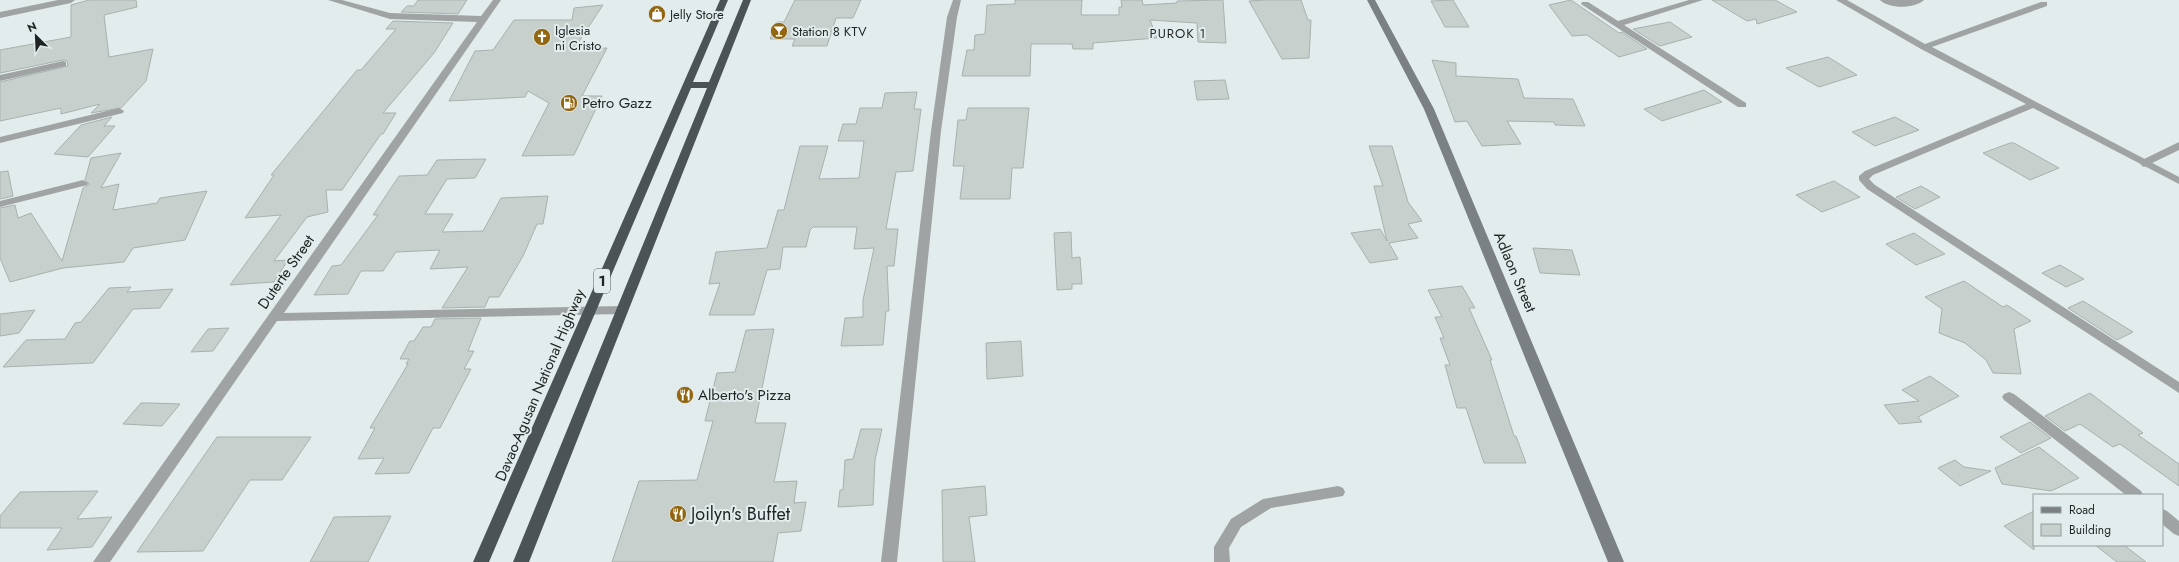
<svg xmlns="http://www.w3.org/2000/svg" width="2179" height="562" viewBox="0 0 2179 562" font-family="Jost,sans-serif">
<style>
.building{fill:#c8d0cd;stroke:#a9b1af}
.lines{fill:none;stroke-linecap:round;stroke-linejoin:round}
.lane{stroke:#9fa3a4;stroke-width:7}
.street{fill:#9fa3a4;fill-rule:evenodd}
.secondary{fill:#7b8082;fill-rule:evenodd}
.highway{fill:#4c5356;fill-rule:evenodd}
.labels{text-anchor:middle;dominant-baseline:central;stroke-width:4;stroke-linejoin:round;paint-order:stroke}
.far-poi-label{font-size:13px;fill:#1f2323;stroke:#e2ecec;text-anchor:start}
.far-neighbourhood-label{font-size:13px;letter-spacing:1px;fill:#1f2323;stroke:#e2ecec}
.shield{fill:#e2ecec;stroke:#5a5f5f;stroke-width:1}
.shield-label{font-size:14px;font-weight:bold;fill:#1f2323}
.poi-label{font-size:15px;fill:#1f2323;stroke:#e2ecec;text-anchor:start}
.street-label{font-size:15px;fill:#1f2323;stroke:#e2ecec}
.near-poi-label{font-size:18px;fill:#1f2323;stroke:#e2ecec;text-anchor:start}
</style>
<rect width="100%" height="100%" fill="#e2ecec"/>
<!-- building -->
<g class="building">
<path d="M89,0H136L137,7L104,15L109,57L153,49L146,81L121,108L91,113L100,104L61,114V108L0,121V82L68,66L67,61L63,60L0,73V50L71,37V5Z"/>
<path d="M418,0H467L458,14L401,12L407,6H414Z"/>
<path d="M795,0H861L853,18H836L827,46H792L795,39H770L777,22H784Z"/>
<path d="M1015,0H1082L1081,15H1119V7H1122L1121,0H1142L1143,5L1177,3V1L1223,0L1226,43L1198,42L1197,23L1150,20L1157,38L1093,43V49H1073L1072,44H1031L1030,76H962L967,50H974L975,35L985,34L987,5L1015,4Z"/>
<path d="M1266,0H1301L1308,20H1311L1309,58L1282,59L1249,1Z"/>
<path d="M1453,0L1469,27H1445L1431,1Z"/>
<path d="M1571,0L1619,33L1622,32L1647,49L1619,57L1587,35L1572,36L1549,5Z"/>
<path d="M1712,0H1775L1797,12L1757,24L1756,19L1747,21Z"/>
<path d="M603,5L576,46H585L584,49L607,48L582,96H602L574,155L522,156L549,103L528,91L525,97L449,101L475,51L493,50L514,20H572L574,8Z"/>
<path d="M393,21L453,23L434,53L383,113H396L383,134H381L342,190H326L328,212L307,217L274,261L288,260L274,282L230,285L281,215L245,218L274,175H271L357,70H361L396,29H386Z"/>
<path d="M1670,22L1692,37L1660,46L1633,29Z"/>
<path d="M1828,57L1857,75L1819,87L1786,68Z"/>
<path d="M1432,60L1456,63V76L1518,79L1524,98L1573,99L1585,126L1555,125L1554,122L1507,121L1521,144L1482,146L1467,121L1455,122Z"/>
<path d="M1225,80L1229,99L1197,100L1194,81Z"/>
<path d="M1704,90L1722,102L1662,121L1644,109Z"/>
<path d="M917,92L914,109H921L913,171L896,172L886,229H898L894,266H887L889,311H886L883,345L841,346L845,318L863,317V300L874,248L854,249L857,227H813L810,230L806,247H783L780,269L767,270L754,315H709L720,283L709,284L716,252L767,248L778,210H784L800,146H828L819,179L859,178L864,141H838L843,124H856L860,108H882L885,93Z"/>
<path d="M968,108H1029L1023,168H1012L1010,199H960L964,166H953L958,120H966Z"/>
<path d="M112,117L104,126H115L88,157L54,154L81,125Z"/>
<path d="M1895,117L1919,130L1875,146L1852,132Z"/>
<path d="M2010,143H2014L2059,168L2030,180L1983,153Z"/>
<path d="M1369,146H1392L1408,202L1422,221L1408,224L1418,238L1389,243L1398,259L1370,263L1351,233L1380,229L1387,241L1374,186H1383Z"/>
<path d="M121,153L101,188L119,184L113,210L157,203L160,198L207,191L185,240L133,248L124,262L63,268L10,282L0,258V208L15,205L18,218L31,213L62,261L83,188L89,184L85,180L91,158Z"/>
<path d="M486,159L475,178L447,179L425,214H453L442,232L483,231L501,198L548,196L543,224H537L523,256L499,297H489L485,307L442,308L468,267L430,269L440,250L396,252L383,271H361L348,294L314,295L332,266L341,265L378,215H373L399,176L427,175L437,160Z"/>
<path d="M8,171L13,196L0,199V172Z"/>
<path d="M1834,181L1860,197L1822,212L1796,195Z"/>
<path d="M1921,186L1940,197L1915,209L1896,197Z"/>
<path d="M1071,232L1072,258L1080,257L1082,284H1072V289L1057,290L1054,233Z"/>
<path d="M1914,233L1945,254L1916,265L1886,244Z"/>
<path d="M1533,248L1572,250L1580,275L1540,273Z"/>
<path d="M2060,265L2084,279L2066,287L2042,273Z"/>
<path d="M1964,281L2003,307L2007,305L2031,321L2014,329L2021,374L1993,373L1986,360L1965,343L1939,333L1942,309L1925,297Z"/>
<path d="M1462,286L1475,308H1469L1492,360H1490L1514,436H1516L1526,463H1484L1466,408H1457L1445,365H1450L1440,338H1444L1435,317H1442L1428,290Z"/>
<path d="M131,287L127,292L173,289L160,308L133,309L93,363L3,367L26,340L65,339L75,323L81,322L109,288Z"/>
<path d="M2083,301L2133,332L2117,340L2068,308Z"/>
<path d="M35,310L19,333L0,336V314Z"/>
<path d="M481,318L468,351H474L464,369H471L440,428H433L409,473L375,474L384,458L358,459L375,428H370L408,364H406L409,359H400L410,341H414L423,327H431L435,319Z"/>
<path d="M229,328L213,351L191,352L208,329Z"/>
<path d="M774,329L755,423H786L774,482L797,481L794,503L806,502L801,531L778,533L773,562H612L639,481L697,480L713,421H705L717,373L735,372L746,330Z"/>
<path d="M1021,341L1023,376L987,379L986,343Z"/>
<path d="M1930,376L1959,396L1918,417L1922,422L1899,424L1884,405L1919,401L1902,390Z"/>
<path d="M2090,393L2143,433L2138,435L2179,464V486L2120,444L2113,447L2080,424L2065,431L2045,416Z"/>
<path d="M141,403H151L180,404L162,426L123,424Z"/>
<path d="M2030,422L2051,438L2021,453L2000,437Z"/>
<path d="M861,429H882L875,460L873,505L838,507L840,490H843L845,460L853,459Z"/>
<path d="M217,437H311L282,480H250L203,551L137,552Z"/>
<path d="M2039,447L2079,478L2051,491L2002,484L1995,468Z"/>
<path d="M1955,460L1964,467L1991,471L1960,486L1938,468Z"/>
<path d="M985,486L987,515L969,517L975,562H943L942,490Z"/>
<path d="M98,491L77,519L112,517L92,547L47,550L62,528H0V516L20,492Z"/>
<path d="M2034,511V550L2004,526Z"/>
<path d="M391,516L368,562H310L334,517Z"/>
<path d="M2095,545H2124L2146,562H2117Z"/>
</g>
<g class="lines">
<!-- lane -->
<path class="lane" d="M2144,163L2179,146"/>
<!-- street -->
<g class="street">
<path d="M58,0H75L71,3L0,18V12Z"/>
<path d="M328,0H342L390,13L481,16L493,0H501L284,313L622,306L628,310L622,314L277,321L110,562H93L477,22L390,19Z"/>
<path d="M953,0H961L957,17L941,131L897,562H881L931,131L947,17Z"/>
<path d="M1689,0H1703L1624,25L1746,103V107H1738L1581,4L1582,2H1588L1618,21Z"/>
<path d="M1836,0H1847L1925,44L2041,2H2047V6L1932,47L2179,177V184L2033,108L1873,175L1869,179L1875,185L2179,382V393L1867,189L1859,180V176L1865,171L2026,104L1921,49Z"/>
<path d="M1880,0H1924C1915,9 1888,9 1880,0Z"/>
<path d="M63,61L66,62V66L0,81V75Z"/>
<path d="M119,108L124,111L123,113L0,143V137Z"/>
<path d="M83,180L88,183L87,185L0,207V201Z"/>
<path d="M2009,392L2014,394L2141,491L2143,495H2126L2004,400L2002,397L2004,394Z"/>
<path d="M1338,486L1343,488L1345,492L1343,496L1271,508L1241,527L1229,548L1230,562H1214V547L1231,519L1263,499Z"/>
<path d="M2162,509L2167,511L2179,521V536L2174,534L2162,524Z"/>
</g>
<!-- secondary -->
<path class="secondary" d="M1367,0H1375L1434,109L1624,562H1608L1424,109Z"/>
<!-- highway -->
<path class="highway" d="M720,0H728L693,82H709L743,0H751L529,562H513L707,88H691L489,562H473Z"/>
</g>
<!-- icons -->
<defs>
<symbol id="shop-disc" viewBox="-11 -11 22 22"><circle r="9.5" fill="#926611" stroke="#e2ecec"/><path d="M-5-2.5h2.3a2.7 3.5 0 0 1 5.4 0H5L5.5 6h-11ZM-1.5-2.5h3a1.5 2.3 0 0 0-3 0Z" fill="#fff"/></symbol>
<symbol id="bar-disc" viewBox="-11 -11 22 22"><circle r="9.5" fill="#926611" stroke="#e2ecec"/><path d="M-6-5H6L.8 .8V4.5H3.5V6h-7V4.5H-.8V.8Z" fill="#fff"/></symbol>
<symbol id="church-disc" viewBox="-11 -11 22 22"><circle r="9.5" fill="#926611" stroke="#e2ecec"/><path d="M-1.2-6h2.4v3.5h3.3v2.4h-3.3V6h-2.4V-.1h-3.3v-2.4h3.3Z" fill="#fff"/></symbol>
<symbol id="fuel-disc" viewBox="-11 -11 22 22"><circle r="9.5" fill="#926611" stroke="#e2ecec"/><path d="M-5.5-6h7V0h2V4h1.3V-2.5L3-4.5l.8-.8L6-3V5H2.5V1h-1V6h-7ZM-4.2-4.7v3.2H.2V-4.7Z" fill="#fff"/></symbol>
<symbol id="restaurant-disc" viewBox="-11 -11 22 22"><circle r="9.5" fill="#926611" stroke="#e2ecec"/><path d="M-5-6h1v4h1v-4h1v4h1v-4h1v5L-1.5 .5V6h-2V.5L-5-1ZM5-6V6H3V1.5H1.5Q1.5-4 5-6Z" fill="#fff"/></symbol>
</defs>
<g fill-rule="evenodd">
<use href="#shop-disc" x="647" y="4" width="20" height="20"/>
<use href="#bar-disc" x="769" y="21" width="20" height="20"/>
<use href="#church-disc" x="532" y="27" width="20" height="20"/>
<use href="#fuel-disc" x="559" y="93" width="20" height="20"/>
<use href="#restaurant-disc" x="675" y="385" width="20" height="20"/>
<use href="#restaurant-disc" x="668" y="504" width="20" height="20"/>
</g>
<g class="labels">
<!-- far-poi labels -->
<g class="far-poi-label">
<text x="670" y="14">Jelly Store</text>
<text x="555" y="30">Iglesia<tspan x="555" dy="15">ni Cristo</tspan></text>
<text x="792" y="31">Station 8 KTV</text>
</g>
<!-- far-neighbourhood labels -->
<g class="far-neighbourhood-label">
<text x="1178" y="33">PUROK 1</text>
</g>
<!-- shield labels -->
<rect class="shield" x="594" y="269" width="16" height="24" rx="3"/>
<g class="shield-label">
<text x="602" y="281">1</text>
</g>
<!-- poi labels -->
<g class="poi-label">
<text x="582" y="103">Petro Gazz</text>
<text x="698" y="395">Alberto's Pizza</text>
</g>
<!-- street labels -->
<g class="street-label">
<text transform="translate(286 272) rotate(-55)">Duterte Street</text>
<text transform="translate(1515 272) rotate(67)">Adlaon Street</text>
<text transform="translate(540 385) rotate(-67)">Davao-Agusan National Highway</text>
</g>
<!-- near-poi labels -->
<g class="near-poi-label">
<text x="691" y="514">Joilyn's Buffet</text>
</g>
</g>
<!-- legend -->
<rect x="2033" y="494" width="130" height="52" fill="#e2ecec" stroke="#949c9c"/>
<rect x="2041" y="507" width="20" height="6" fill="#7b8082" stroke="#949c9c"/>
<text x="2069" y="514" font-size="12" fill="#1f2323">Road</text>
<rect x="2041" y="524" width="20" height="12" fill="#c8d0cd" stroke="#949c9c"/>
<text x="2069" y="534" font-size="12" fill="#1f2323">Building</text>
<!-- north arrow -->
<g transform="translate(36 36) rotate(336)" stroke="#e2ecec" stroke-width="3" paint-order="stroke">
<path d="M0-3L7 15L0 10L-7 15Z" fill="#1f2323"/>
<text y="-6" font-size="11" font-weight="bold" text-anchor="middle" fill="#1f2323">N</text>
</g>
</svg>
